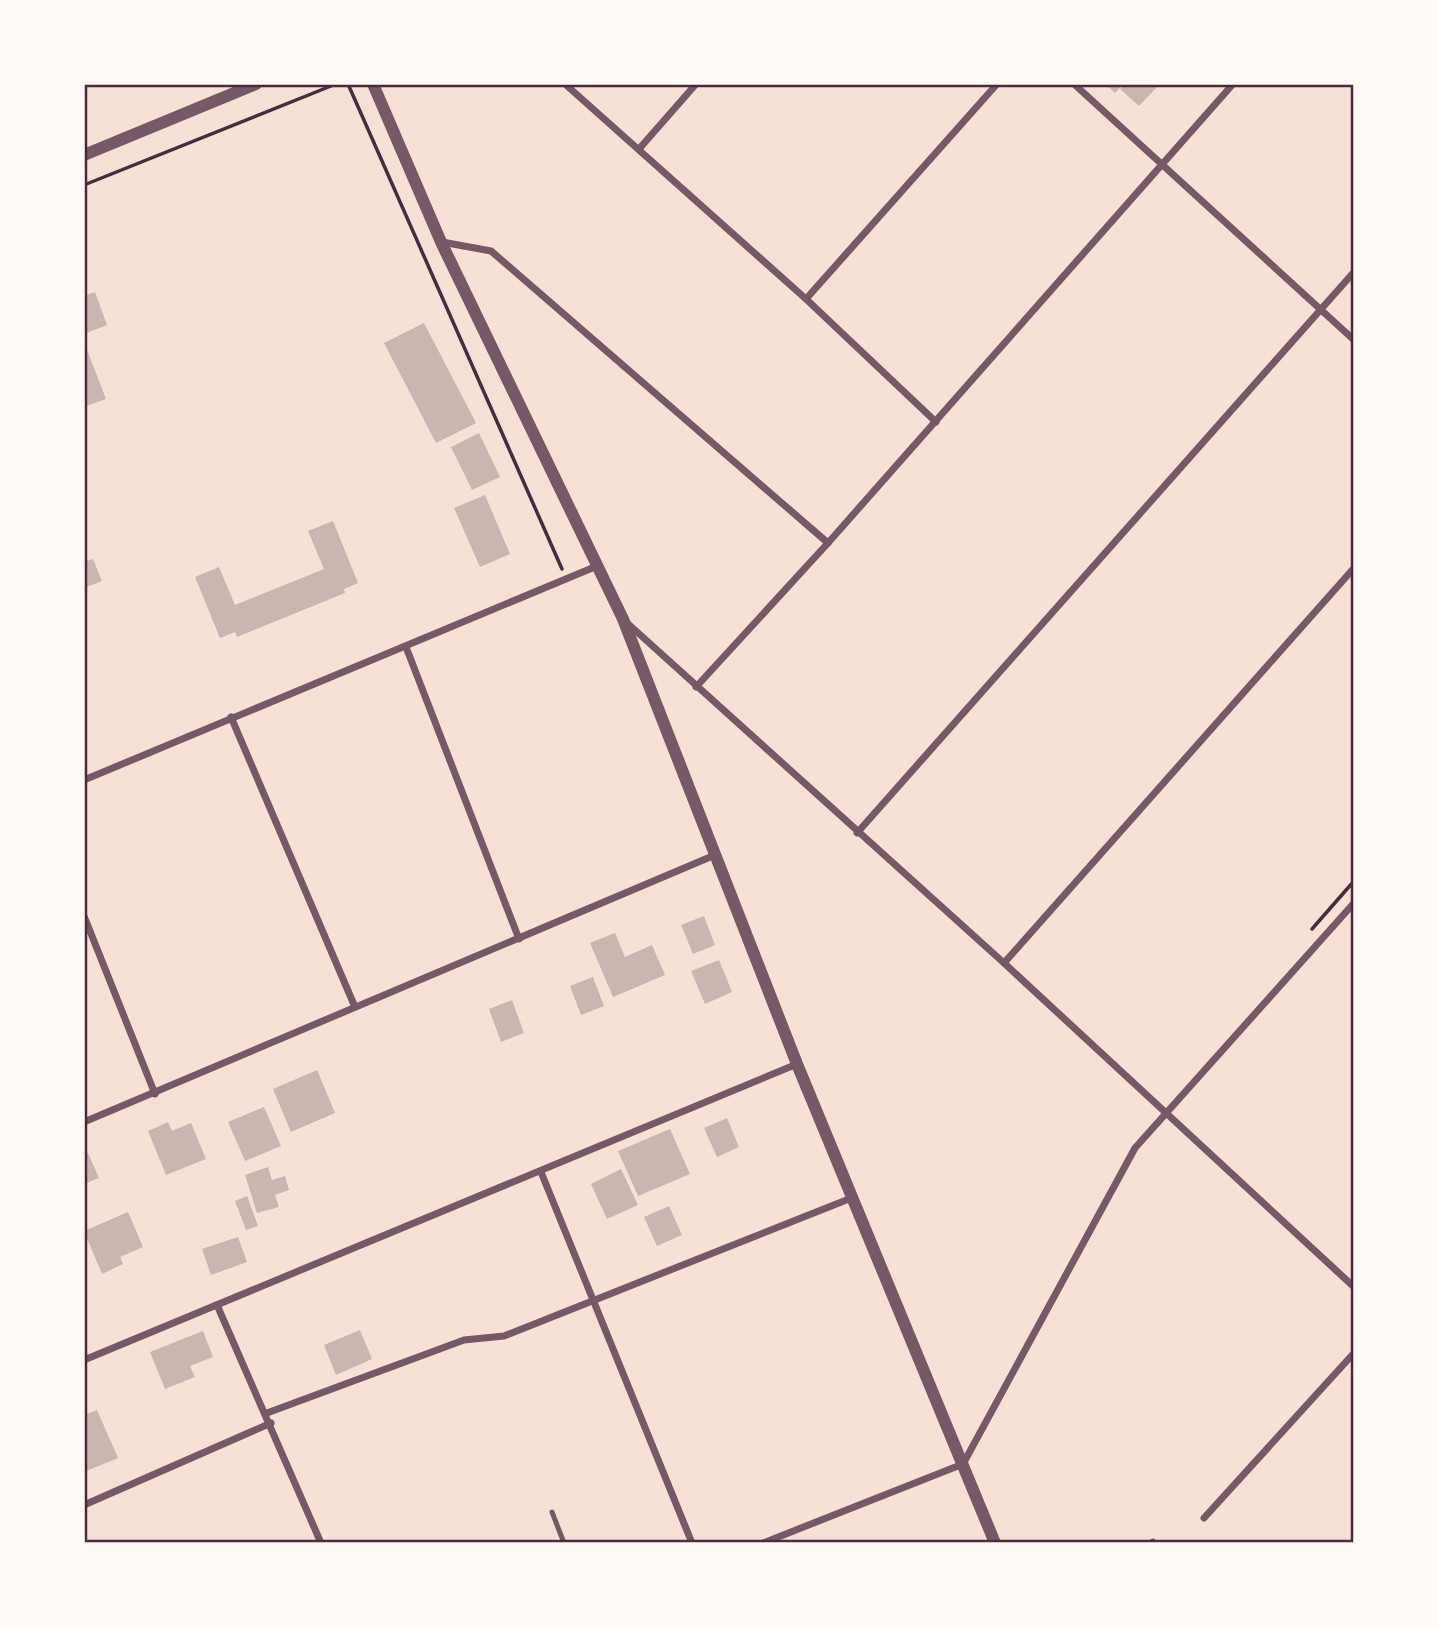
<svg xmlns="http://www.w3.org/2000/svg" width="1438" height="1627" viewBox="0 0 1438 1627" font-family="'Work Sans',sans-serif">
<style>
.building{fill:#ccb4b1}
.lines{fill:none;stroke-linecap:round;stroke-linejoin:round}
.path{stroke:#4a2c40;stroke-width:3.5}
.service{stroke:#755966;stroke-width:5}
.minor{stroke:#755966;stroke-width:7}
.tertiary{stroke:#755966;stroke-width:12}
.neatline{fill:none;stroke:#4a2c40;stroke-width:2.5}
</style>
<rect width="100%" height="100%" fill="#f7e1d7"/>
<!-- building -->
<g class="building">
<path d="M1105,84H1123L1115,93Z"/>
<path d="M1125,84H1160L1139,106L1120,89Z"/>
<path d="M95,292L107,325L84,334V296Z"/>
<path d="M424,323L476,423L436,443L384,343Z"/>
<path d="M84,342L106,399L84,407Z"/>
<path d="M479,433L500,477L472,490L451,447Z"/>
<path d="M485,495L510,554L480,567L454,508Z"/>
<path d="M333,521L358,583L344,589L345,593L237,637L235,632L220,638L195,577L219,567L235,605L324,569L308,531Z"/>
<path d="M93,559L102,581L84,588V562Z"/>
<path d="M704,916L715,945L693,954L681,925Z"/>
<path d="M615,933L625,957L652,945L665,975L613,997L590,943Z"/>
<path d="M719,960L732,992L705,1004L691,971Z"/>
<path d="M593,977L604,1006L581,1015L570,986Z"/>
<path d="M512,1000L524,1033L501,1042L489,1009Z"/>
<path d="M317,1070L335,1113L291,1132L273,1089Z"/>
<path d="M264,1107L281,1146L245,1161L228,1122Z"/>
<path d="M727,1118L739,1147L717,1157L704,1128Z"/>
<path d="M168,1122L172,1131L191,1123L206,1159L166,1175L148,1131Z"/>
<path d="M670,1129L690,1174L638,1196L618,1151Z"/>
<path d="M88,1153L99,1178L84,1184V1155Z"/>
<path d="M268,1167L272,1180L285,1176L289,1190L275,1195L279,1207L257,1213L245,1175Z"/>
<path d="M621,1169L638,1205L607,1219L591,1184Z"/>
<path d="M247,1196L258,1226L246,1230L235,1201Z"/>
<path d="M669,1206L682,1235L657,1246L644,1217Z"/>
<path d="M128,1212L143,1247L120,1257L123,1264L102,1274L84,1231Z"/>
<path d="M238,1237L247,1262L211,1275L202,1249Z"/>
<path d="M360,1330L372,1359L336,1375L324,1345Z"/>
<path d="M203,1331L213,1357L190,1366L195,1377L165,1389L150,1352Z"/>
<path d="M97,1410L118,1458L84,1472V1415Z"/>
</g>
<g class="lines">
<!-- path -->
<g class="path">
<path d="M348,84L562,569"/>
<path d="M84,185L336,84"/>
<path d="M1312,929L1354,881"/>
</g>
<!-- service -->
<g class="service">
<path d="M552,1512L564,1543"/>
<path d="M1149,1543L1153,1541"/>
</g>
<!-- minor -->
<g class="minor">
<path d="M565,84L806,299L936,422"/>
<path d="M1074,84L1354,340"/>
<path d="M639,149L696,84"/>
<path d="M442,242L491,251L828,543"/>
<path d="M806,299L997,84"/>
<path d="M626,622L1004,963L1354,1287"/>
<path d="M406,647L519,939"/>
<path d="M696,687L828,543L1233,84"/>
<path d="M231,717L355,1007"/>
<path d="M84,780L597,566"/>
<path d="M857,833L1354,272"/>
<path d="M84,916L155,1094"/>
<path d="M1004,963L1354,568"/>
<path d="M84,1122L715,855"/>
<path d="M541,1172L692,1543"/>
<path d="M217,1305L321,1543"/>
<path d="M84,1360L797,1064"/>
<path d="M267,1413L464,1340L504,1336L854,1197"/>
<path d="M84,1505L271,1423"/>
<path d="M1204,1518L1354,1353"/>
<path d="M763,1543L963,1464L1135,1148L1354,903"/>
</g>
<!-- tertiary -->
<g class="tertiary">
<path d="M373,84L441,242L623,619L797,1064L995,1543"/>
<path d="M84,155L256,84"/>
</g>
</g>
<!-- border -->
<rect width="1438" height="1627" fill="none" stroke="#fffaf5" stroke-width="172"/>
<rect x="86" y="86" width="1266" height="1455" class="neatline"/>
</svg>
